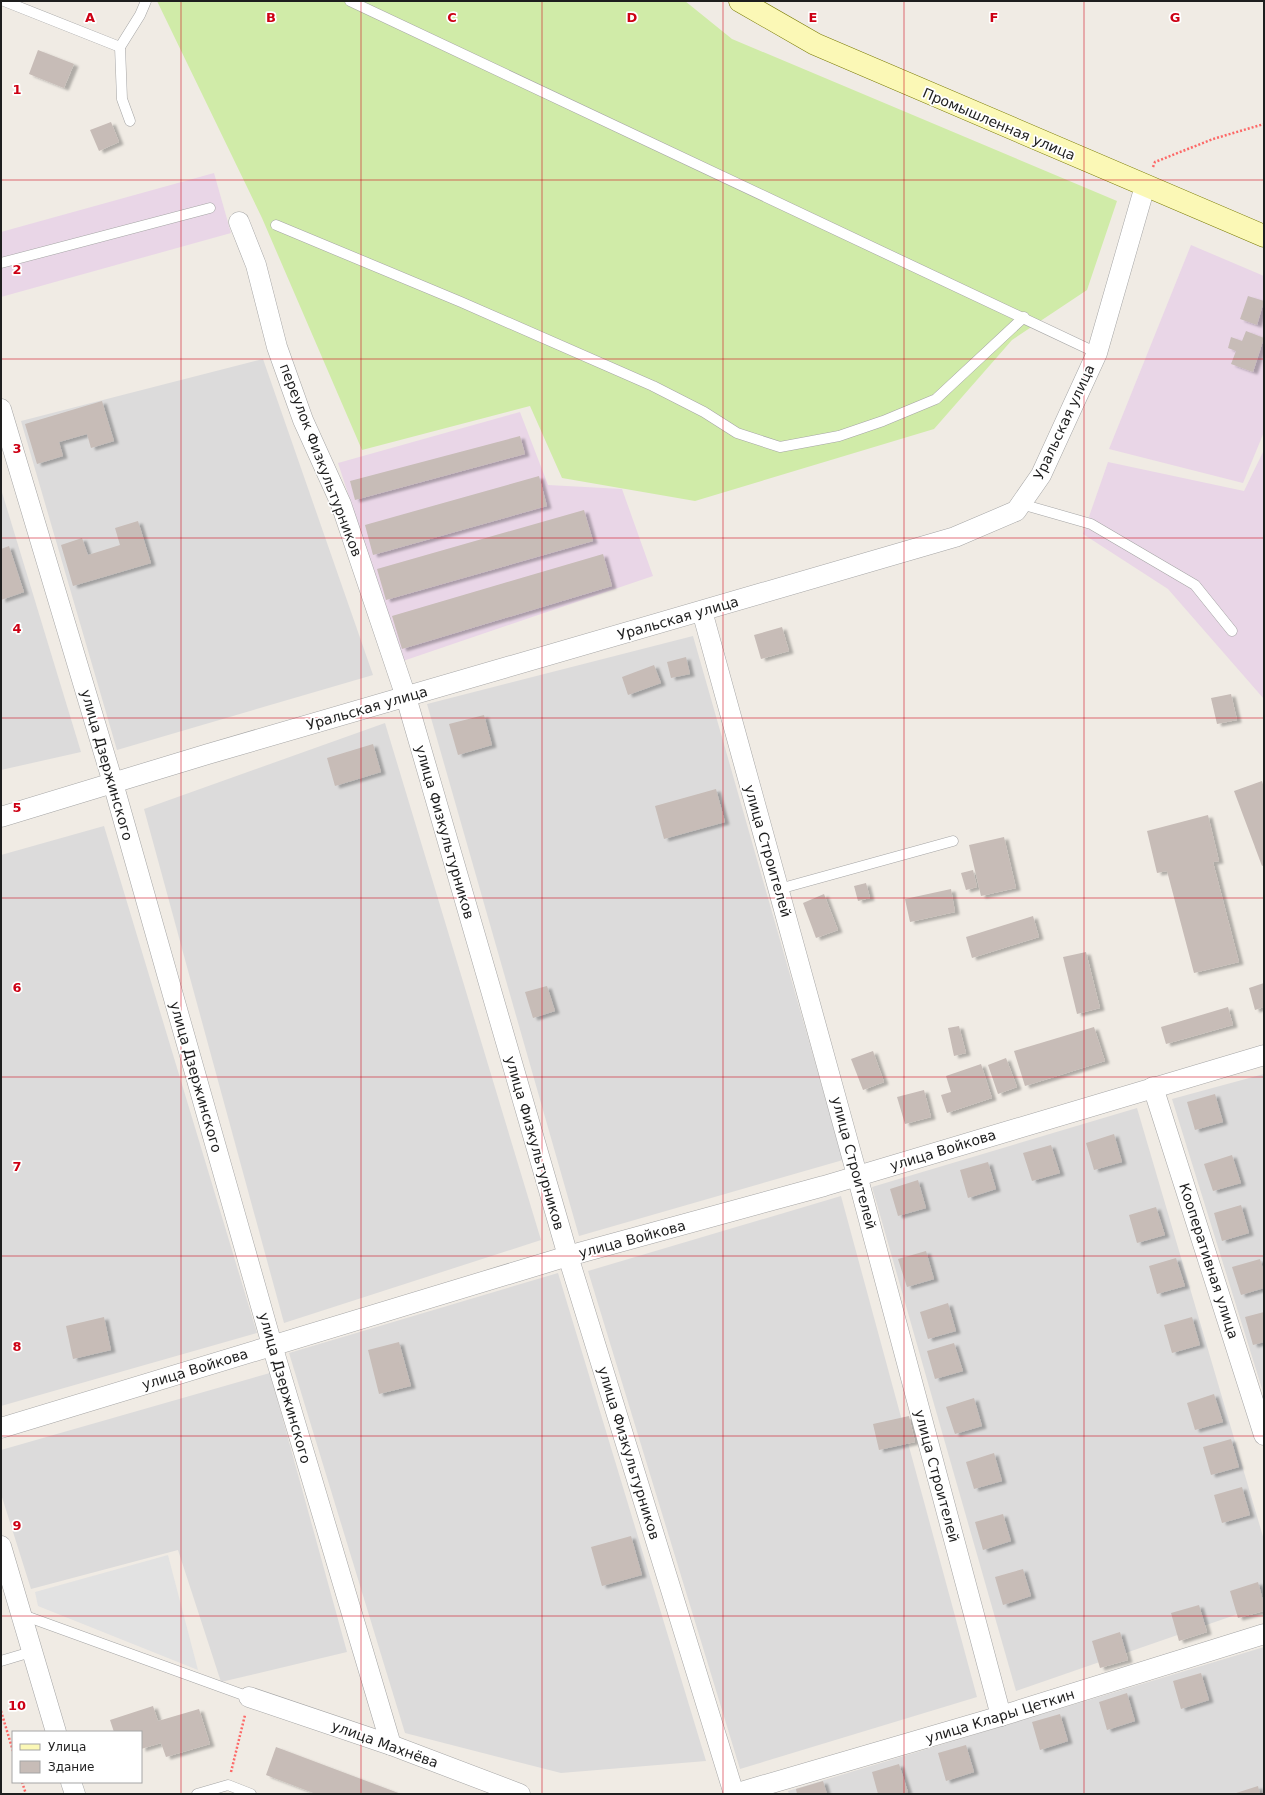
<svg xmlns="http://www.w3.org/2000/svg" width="1265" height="1795" viewBox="0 0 1265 1795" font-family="'DejaVu Sans',sans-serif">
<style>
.residential{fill:#dcdbdb}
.industrial{fill:#e9d6e7}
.grass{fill:#d0eba8}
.parking{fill:#e2e2e2}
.building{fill:#c7bcb7;filter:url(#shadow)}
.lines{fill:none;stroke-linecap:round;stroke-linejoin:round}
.service-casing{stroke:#a5a5a5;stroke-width:11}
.minor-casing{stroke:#a5a5a5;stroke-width:21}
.secondary-casing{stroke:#787902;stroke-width:23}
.path{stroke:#fd6867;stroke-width:2.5;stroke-dasharray:2 2;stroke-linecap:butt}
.service{stroke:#fff;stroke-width:10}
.minor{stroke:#fff;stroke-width:20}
.secondary{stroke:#fbf8b6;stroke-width:22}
.grid{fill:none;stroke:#cd0014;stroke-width:1;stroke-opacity:0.55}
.labels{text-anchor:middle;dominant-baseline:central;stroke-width:3.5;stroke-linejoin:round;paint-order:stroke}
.street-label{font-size:14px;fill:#1e1e1e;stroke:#fff}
.grid-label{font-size:13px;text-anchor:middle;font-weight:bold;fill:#cd0014;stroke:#fff;stroke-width:3.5;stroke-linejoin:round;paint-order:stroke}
</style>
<defs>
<filter id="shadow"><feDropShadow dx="4.5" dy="2.5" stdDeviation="1" flood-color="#0004"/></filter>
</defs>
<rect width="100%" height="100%" fill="#f0ebe4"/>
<!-- residential -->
<g class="residential">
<path d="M263,359L373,675L117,750L21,421Z"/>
<path d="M1,489L81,752L1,770Z"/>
<path d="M693,636L843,1160L579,1236L427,704Z"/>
<path d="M385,723L541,1240L284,1323L144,809Z"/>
<path d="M104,826L257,1333L1,1406V855Z"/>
<path d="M1264,1074V1392H1263L1172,1099Z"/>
<path d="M1137,1108L1264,1540V1605L1016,1691L872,1187Z"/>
<path d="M841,1196L977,1697L740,1769L588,1271Z"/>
<path d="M558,1273L706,1761L561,1773L405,1733L289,1353Z"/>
<path d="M270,1373L347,1652L221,1682L178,1550L31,1589L1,1494V1450Z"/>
<path d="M1264,1647V1794H789L788,1791Z"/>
</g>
<!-- industrial -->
<g class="industrial">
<path d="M214,173L231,233L1,297V232Z"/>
<path d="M1191,245L1264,276V432L1243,483L1109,449Z"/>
<path d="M520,412L548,485L622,489L653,576L403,661L338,463Z"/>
<path d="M1264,450V699L1168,589L1083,534L1108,462L1244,491Z"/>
</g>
<!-- grass -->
<path class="grass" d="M157,1H685L732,39L1117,201L1087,290L1012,340L934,429L695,501L562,478L530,406L362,450L262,218Z"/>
<!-- parking -->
<path class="parking" d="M168,1555L198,1670L38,1606L35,1592Z"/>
<!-- building -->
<g class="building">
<path d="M38,50L74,64L64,88L29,74Z"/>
<path d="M111,122L119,142L99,151L90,130Z"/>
<path d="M1248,296L1264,301L1257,325L1240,319Z"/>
<path d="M1246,331L1264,338L1253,372L1231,364L1236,351L1228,348L1231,337L1242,341Z"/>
<path d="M102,401L114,441L91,448L87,434L59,442L63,456L37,464L25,424Z"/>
<path d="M520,436L525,454L355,500L350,481Z"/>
<path d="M539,476L547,506L373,555L365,525Z"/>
<path d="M584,510L593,541L386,600L377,569Z"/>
<path d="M138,521L151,563L73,586L61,545L82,538L88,555L120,545L115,528Z"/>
<path d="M9,546L24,592L1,600V549Z"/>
<path d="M603,554L612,586L402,649L392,616Z"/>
<path d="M782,627L789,651L761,659L754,635Z"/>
<path d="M686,657L690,674L671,678L667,662Z"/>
<path d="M654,665L661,683L628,695L622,677Z"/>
<path d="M1231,694L1237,720L1217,724L1211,698Z"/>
<path d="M484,715L492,745L458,755L449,724Z"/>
<path d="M373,744L381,772L335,786L327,758Z"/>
<path d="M1262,781L1264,788V865L1262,866L1234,791Z"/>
<path d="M716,789L725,822L664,839L655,806Z"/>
<path d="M1208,815L1219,861L1213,862L1239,962L1194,973L1167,871L1157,873L1147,831Z"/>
<path d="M1004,837L1016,888L981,896L969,845Z"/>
<path d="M973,870L977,887L966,890L961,873Z"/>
<path d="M866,883L870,898L858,901L854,886Z"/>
<path d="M951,889L955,912L910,922L905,899Z"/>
<path d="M824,894L838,930L816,938L803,903Z"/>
<path d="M1033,916L1039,937L972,958L966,937Z"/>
<path d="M1086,952L1100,1008L1077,1014L1063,957Z"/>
<path d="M1264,983V1007L1255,1010L1249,988Z"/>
<path d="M547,986L555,1011L533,1018L525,992Z"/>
<path d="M1228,1007L1233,1025L1166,1044L1161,1027Z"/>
<path d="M959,1026L966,1053L954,1056L948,1028Z"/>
<path d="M1094,1027L1105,1061L1025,1086L1014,1051Z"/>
<path d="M873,1051L884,1082L863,1090L851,1059Z"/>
<path d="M1006,1058L1017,1087L998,1094L988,1065Z"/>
<path d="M981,1064L992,1098L947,1113L941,1095L951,1092L946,1076Z"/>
<path d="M924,1090L931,1117L905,1124L897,1097Z"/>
<path d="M1215,1094L1223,1122L1195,1130L1187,1102Z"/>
<path d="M1114,1134L1122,1162L1094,1170L1086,1143Z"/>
<path d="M1051,1145L1060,1173L1032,1181L1023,1153Z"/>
<path d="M1232,1155L1241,1183L1213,1191L1204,1164Z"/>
<path d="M988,1162L996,1189L968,1198L960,1170Z"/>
<path d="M918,1180L926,1208L898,1216L890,1189Z"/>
<path d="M1241,1205L1249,1233L1222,1241L1214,1213Z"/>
<path d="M1156,1207L1165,1235L1137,1243L1129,1215Z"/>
<path d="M926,1251L934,1279L907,1287L898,1259Z"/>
<path d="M1176,1258L1185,1286L1157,1294L1149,1266Z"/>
<path d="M1260,1259L1264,1272V1288L1241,1295L1232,1267Z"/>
<path d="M948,1303L956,1331L928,1339L920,1312Z"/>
<path d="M1264,1312V1342L1253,1345L1245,1317Z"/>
<path d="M104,1317L111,1350L73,1359L66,1326Z"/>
<path d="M1192,1317L1200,1345L1172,1353L1164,1325Z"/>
<path d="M399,1342L411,1386L379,1394L368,1350Z"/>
<path d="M954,1343L963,1371L935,1379L927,1351Z"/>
<path d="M1214,1394L1223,1422L1195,1430L1187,1403Z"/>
<path d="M974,1398L982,1426L955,1434L946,1407Z"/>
<path d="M909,1416L915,1442L879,1450L873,1424Z"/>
<path d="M1231,1439L1239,1467L1211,1475L1203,1447Z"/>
<path d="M994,1453L1002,1481L974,1489L966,1462Z"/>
<path d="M1242,1487L1250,1515L1222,1523L1214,1495Z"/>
<path d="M1003,1514L1011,1541L983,1550L975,1522Z"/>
<path d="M631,1536L642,1575L602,1586L591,1547Z"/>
<path d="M1023,1569L1031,1596L1003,1605L995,1577Z"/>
<path d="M1258,1582L1264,1604V1611L1238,1618L1230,1591Z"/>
<path d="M1199,1605L1207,1632L1179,1641L1171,1613Z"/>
<path d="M1120,1632L1128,1660L1100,1668L1092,1641Z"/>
<path d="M1201,1673L1209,1700L1181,1709L1173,1681Z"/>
<path d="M1127,1693L1135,1721L1107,1730L1099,1702Z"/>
<path d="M153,1706L158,1721L199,1709L210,1744L166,1757L161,1743L141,1749V1732H114L110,1720Z"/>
<path d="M1060,1714L1068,1741L1040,1750L1032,1722Z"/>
<path d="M966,1745L974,1772L946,1781L938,1753Z"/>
<path d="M276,1747L401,1794H316L266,1775Z"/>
<path d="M899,1764L908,1792L900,1794H878L872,1772Z"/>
<path d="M823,1781L827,1794H797L796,1789Z"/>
<path d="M1258,1786L1260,1794H1233Z"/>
</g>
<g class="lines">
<defs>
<g id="service">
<path d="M4,1L120,47L140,15L146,1"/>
<path d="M350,1L1097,353"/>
<path d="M120,47L122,99L130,121"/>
<path d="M276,225L461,302L653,386L704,412L737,433L780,447L839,436L883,421L936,399L1024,317"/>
<path d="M1,263L210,208"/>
<path d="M1021,504L1091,524L1195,585L1232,631"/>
<path d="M779,889L953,841"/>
<path d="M20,1614L249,1697"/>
<path d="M1,1661L31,1652"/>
<path d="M197,1794L228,1785L251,1794"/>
</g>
<g id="minor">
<path d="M239,222L256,265L277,347L303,420L341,504L406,697L568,1256L734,1794"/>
<path d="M1,409L113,783L272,1345L391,1745"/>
<path d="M702,611L857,1175L1001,1716"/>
<path d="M1,817L208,754L955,537L1016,511L1041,475L1097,353L1145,186"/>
<path d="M1153,1087L1264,1435"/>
<path d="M1,1428L568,1256L824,1186L1264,1055"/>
<path d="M1,1546L56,1732"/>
<path d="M249,1697L391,1745L520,1794"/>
<path d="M71,1782L75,1794"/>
<path d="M734,1794L1001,1716L1264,1634"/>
</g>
<path id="secondary" d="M740,1L815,44L1264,236"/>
</defs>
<!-- service casing -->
<use href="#service" class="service-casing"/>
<!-- minor casing -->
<use href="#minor" class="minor-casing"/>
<!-- secondary casing -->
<use href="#secondary" class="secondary-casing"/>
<!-- path -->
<g class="path">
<path d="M1153,167L1155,162L1213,139L1264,124"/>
<path d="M1,1711L13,1751"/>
<path d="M231,1772L245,1715"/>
<path d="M22,1782L26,1794"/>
</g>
<!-- service -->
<use href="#service" class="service"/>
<!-- minor -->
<use href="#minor" class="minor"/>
<!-- secondary -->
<use href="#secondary" class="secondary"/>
</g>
<!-- grid -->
<path class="grid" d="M181,1V1794M361,1V1794M542,1V1794M723,1V1794M904,1V1794M1084,1V1794M1,180H1264M1,359H1264M1,538H1264M1,718H1264M1,898H1264M1,1077H1264M1,1256H1264M1,1436H1264M1,1616H1264"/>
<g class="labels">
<!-- street labels -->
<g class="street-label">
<text transform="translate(999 124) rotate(23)">Промышленная улица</text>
<text transform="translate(1064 422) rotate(-65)">Уральская улица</text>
<text transform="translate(321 460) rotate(69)">переулок Физкультурников</text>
<text transform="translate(678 618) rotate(-16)">Уральская улица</text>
<text transform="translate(367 708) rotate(-16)">Уральская улица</text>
<text transform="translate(107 765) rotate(74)">улица Дзержинского</text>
<text transform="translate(445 832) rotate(74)">улица Физкультурников</text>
<text transform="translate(768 851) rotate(74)">улица Строителей</text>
<text transform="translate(196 1077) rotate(74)">улица Дзержинского</text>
<text transform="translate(535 1143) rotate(74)">улица Физкультурников</text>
<text transform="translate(943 1150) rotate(-17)">улица Войкова</text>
<text transform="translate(854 1163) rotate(75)">улица Строителей</text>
<text transform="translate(632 1239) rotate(-15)">улица Войкова</text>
<text transform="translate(1209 1261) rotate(72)">Кооперативная улица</text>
<text transform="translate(195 1369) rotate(-17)">улица Войкова</text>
<text transform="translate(285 1388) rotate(74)">улица Дзержинского</text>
<text transform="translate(629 1453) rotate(73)">улица Физкультурников</text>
<text transform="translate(937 1476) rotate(75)">улица Строителей</text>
<text transform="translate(1000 1716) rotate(-17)">улица Клары Цеткин</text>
<text transform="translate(385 1744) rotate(20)">улица Махнёва</text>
</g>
</g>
<g class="grid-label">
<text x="90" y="22">A</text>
<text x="271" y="22">B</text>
<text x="452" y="22">C</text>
<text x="632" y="22">D</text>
<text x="813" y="22">E</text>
<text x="994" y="22">F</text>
<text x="1175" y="22">G</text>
<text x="17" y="94">1</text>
<text x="17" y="274">2</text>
<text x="17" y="453">3</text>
<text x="17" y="633">4</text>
<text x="17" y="812">5</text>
<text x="17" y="992">6</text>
<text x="17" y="1171">7</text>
<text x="17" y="1351">8</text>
<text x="17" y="1530">9</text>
<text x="17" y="1710">10</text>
</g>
<!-- border -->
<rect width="1265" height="1795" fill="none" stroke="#1e1e1e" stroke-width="4"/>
<!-- legend -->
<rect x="12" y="1731" width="130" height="52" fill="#ffffff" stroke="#a5a5a5"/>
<rect x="20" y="1744" width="20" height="6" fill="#fbf8b6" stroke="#a5a5a5"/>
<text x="48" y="1751" font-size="12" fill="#1e1e1e">Улица</text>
<rect x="20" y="1761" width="20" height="12" fill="#c7bcb7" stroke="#a5a5a5"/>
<text x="48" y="1771" font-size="12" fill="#1e1e1e">Здание</text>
</svg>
